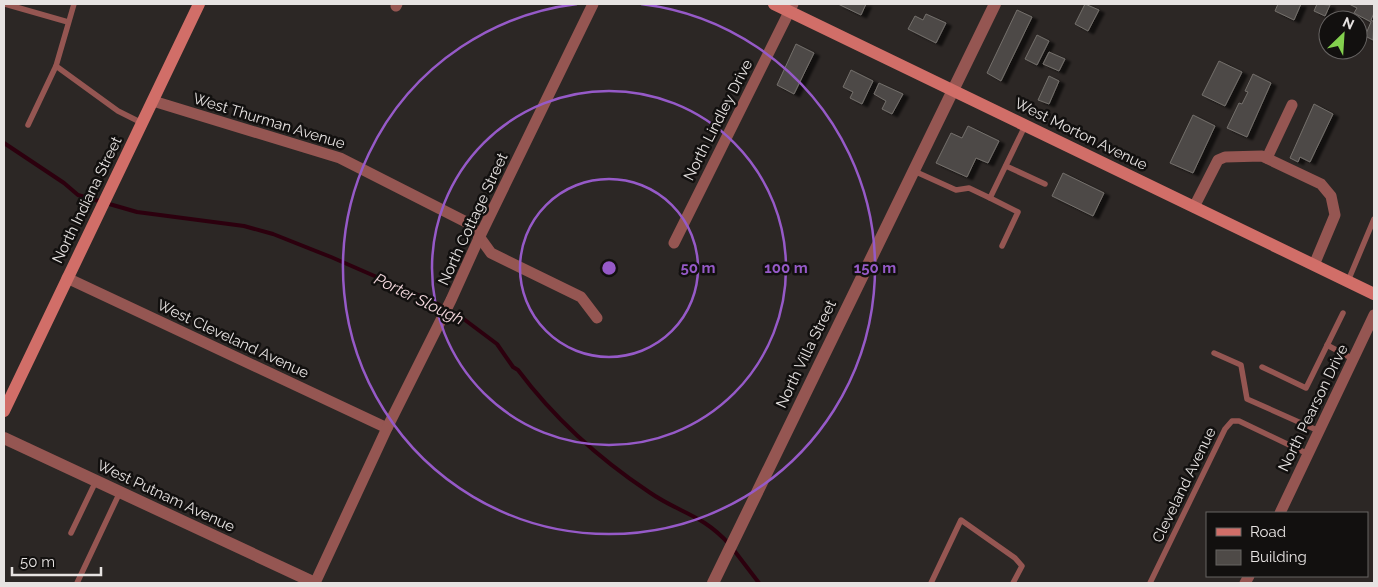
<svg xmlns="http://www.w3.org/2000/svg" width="1378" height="587" viewBox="0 0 1378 587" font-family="Raleway,sans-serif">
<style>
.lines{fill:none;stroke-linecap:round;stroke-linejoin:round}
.stream{stroke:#2c000e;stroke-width:4}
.building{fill:#4e4a47;stroke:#74706c;filter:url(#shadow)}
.service{stroke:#955652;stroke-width:5.5}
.minor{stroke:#955652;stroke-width:11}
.tertiary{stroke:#955652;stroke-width:12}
.secondary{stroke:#d16e68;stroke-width:12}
.ring{fill:none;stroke:#965ac8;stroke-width:2.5}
.labels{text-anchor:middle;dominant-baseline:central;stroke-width:5;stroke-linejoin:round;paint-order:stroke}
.street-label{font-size:15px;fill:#e7e3e2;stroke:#12100f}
.water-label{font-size:16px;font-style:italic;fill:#f5d9de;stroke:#12100f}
.centre{fill:#965ac8;stroke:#12100f;stroke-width:2.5}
.ring-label{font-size:15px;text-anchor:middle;font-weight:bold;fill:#965ac8;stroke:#12100f;stroke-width:5;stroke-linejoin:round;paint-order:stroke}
</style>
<defs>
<filter id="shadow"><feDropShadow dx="5.5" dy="3" stdDeviation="1" flood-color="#0009"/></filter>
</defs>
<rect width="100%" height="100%" fill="#2c2725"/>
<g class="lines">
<!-- stream -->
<g class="stream">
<path d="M4,143L64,183L78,195L137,212L244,226L273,234L331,257L434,302L461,317L497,344L513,367L518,370C554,418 598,458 649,492C679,513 702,514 729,544"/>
<path d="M733,549L759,583"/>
</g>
</g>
<!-- building -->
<g class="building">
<path d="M838,4H866L861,15Z"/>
<path d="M1085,4L1099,10L1088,31L1075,24Z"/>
<path d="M1278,4H1301L1294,20L1275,11Z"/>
<path d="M1317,4L1330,5L1325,16L1314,11Z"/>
<path d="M1349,4H1374V13L1371,20L1374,22L1373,40L1365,36L1371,22L1354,13L1357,8Z"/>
<path d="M1017,10L1032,17L1001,81L987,73Z"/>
<path d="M926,14L946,23L936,43L908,29L915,16L923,20Z"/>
<path d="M1037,35L1049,41L1037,65L1025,59Z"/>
<path d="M796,44L814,53L794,94L777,85Z"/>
<path d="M1049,52L1065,59L1059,71L1043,64Z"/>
<path d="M1219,61L1242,72L1225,106L1202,95Z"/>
<path d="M851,70L873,81L862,104L850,98L853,92L843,87Z"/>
<path d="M1253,74L1271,83L1247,137L1227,128L1239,103L1242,104L1248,92L1245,91Z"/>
<path d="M1049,76L1059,81L1049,104L1038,100Z"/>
<path d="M879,83L903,94L892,114L882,109L886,101L874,94Z"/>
<path d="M1314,104L1333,114L1310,162L1300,157L1298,162L1290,158Z"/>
<path d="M1193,115L1215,126L1193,173L1170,163Z"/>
<path d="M968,126L999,141L988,163L976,158L967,177L936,163L951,133L962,138Z"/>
<path d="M1063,173L1104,193L1093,216L1052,196Z"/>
</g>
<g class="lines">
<!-- service -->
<g class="service">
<path d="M5,4L68,22"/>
<path d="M56,66L118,111L142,123"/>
<path d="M28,125L56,66L74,4"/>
<path d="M1006,166L1045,184"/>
<path d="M914,171L956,190L969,188L990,198L1025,126"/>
<path d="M990,198L1018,212L1002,246"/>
<path d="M1348,281L1374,219"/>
<path d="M1327,345L1353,359"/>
<path d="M1214,353L1241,365L1247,399L1319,431"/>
<path d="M1262,367L1306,388L1343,313"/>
<path d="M71,533L96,481"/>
<path d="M77,583L120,492"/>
<path d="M931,583L961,520L1015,558L1022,566L1013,583"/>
<path d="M1150,583L1225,429L1232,421H1239L1308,454"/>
</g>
<!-- minor -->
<g class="minor">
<path d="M396,6L397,4"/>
<path d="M153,101L340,158L470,224L491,253L581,297L597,318"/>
<path d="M1267,158L1292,105"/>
<path d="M1194,207L1218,160L1225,157L1262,156L1321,184L1331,196L1335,215L1314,265"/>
<path d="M674,243L793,4"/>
<path d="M67,278L387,428"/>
<path d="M1280,513L1374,315"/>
<path d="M315,583L387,428L451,300L479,238L593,4"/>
<path d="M1245,583L1249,576"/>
</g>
<!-- tertiary -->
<g class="tertiary">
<path d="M4,438L315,583"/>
<path d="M713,583L995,4"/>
</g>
<!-- secondary -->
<g class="secondary">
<path d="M774,4L1374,294"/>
<path d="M4,411L199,4"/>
</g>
</g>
<!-- distance rings -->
<g class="ring">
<circle cx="609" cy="268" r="89"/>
<circle cx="609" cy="268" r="177"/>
<path d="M641 4A266 266 0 1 1 577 4"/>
</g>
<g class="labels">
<!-- street labels -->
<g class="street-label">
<text transform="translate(718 120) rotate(-63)">North Lindley Drive</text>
<text transform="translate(269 121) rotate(17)">West Thurman Avenue</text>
<text transform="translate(1081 134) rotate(26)">West Morton Avenue</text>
<text transform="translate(87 200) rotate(-64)">North Indiana Street</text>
<text transform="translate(473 219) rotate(-65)">North Cottage Street</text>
<text transform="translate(233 339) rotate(25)">West Cleveland Avenue</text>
<text transform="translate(806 354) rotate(-64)">North Villa Street</text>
<text transform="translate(1313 408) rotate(-64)">North Pearson Drive</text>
<text transform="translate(1184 485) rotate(-64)">Cleveland Avenue</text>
<text transform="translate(166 496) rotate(25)">West Putnam Avenue</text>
</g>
<!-- water labels -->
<g class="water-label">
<text transform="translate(419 299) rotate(26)">Porter Slough</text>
</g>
</g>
<circle cx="609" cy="268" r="8" class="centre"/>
<g class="ring-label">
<text x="698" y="273">50 m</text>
<text x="786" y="273">100 m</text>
<text x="875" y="273">150 m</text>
</g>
<!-- border -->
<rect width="1378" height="587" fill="none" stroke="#e7e3e2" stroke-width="10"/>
<!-- legend -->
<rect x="1206" y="512" width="162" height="65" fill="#12100f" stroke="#676463"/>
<rect x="1216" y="528" width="25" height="8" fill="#d16e68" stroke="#676463"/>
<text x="1250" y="537" font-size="15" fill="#e7e3e2">Road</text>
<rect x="1216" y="550" width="25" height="15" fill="#4e4a47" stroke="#676463"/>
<text x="1250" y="562" font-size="15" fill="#e7e3e2">Building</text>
<!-- north arrow -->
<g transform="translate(1343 35) rotate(25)"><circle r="24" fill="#12100f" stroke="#676463"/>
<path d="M0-4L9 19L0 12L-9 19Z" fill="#83d04e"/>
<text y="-8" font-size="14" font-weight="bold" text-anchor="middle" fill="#e7e3e2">N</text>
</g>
<!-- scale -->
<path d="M12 567v8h89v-8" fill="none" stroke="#e7e3e2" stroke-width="2.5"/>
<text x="20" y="567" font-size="15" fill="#e7e3e2" stroke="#12100f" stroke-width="4" paint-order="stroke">50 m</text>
</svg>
